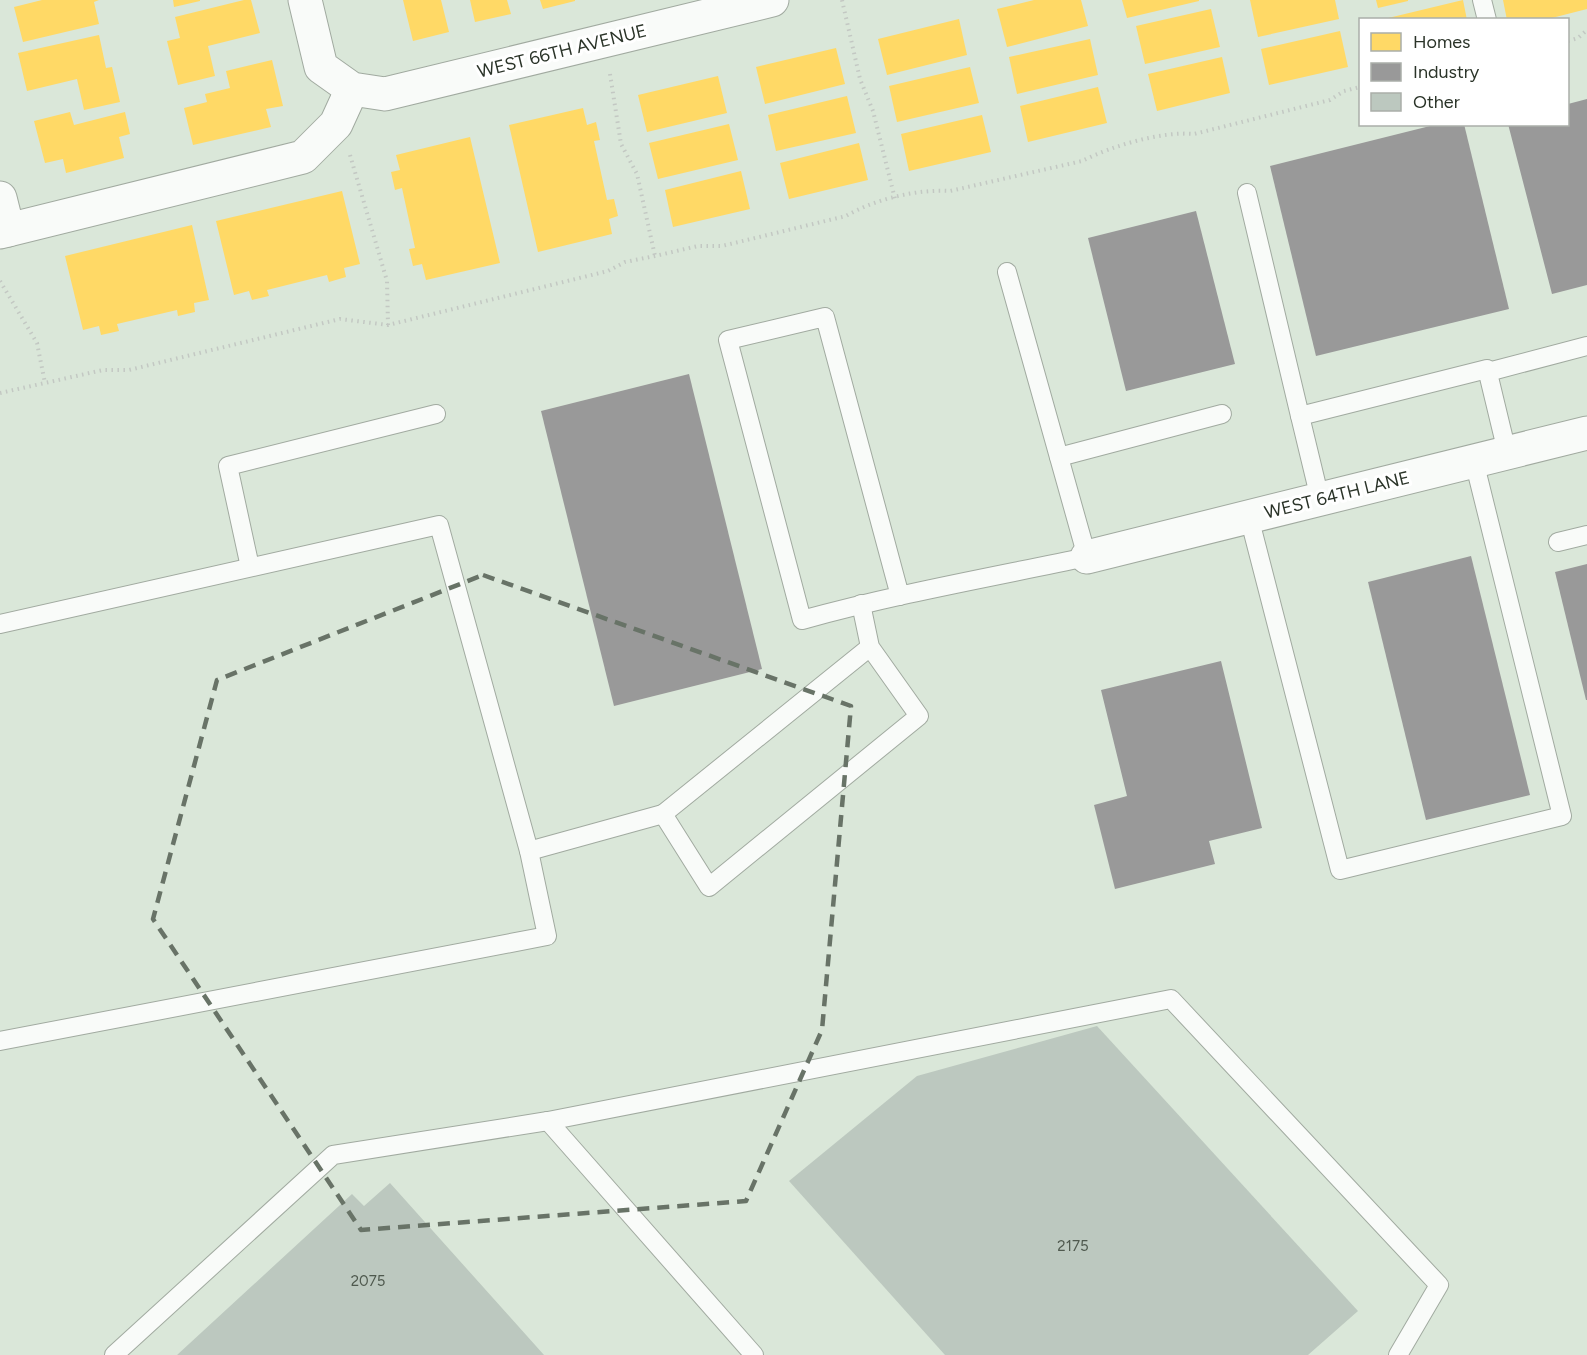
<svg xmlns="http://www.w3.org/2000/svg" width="1587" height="1355" viewBox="0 0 1587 1355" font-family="Figtree,sans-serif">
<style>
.homes{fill:#ffd966}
.industry{fill:#999}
.building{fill:#bcc8bf}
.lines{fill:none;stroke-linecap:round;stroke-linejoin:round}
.service-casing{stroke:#a1aaa0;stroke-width:20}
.minor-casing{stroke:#a1aaa0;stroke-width:35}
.path{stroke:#c3c8c3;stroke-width:4;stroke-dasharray:1.5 4.5;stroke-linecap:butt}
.service{stroke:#f9fbf9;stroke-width:18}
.minor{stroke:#f9fbf9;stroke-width:33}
.marked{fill:none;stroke:#687367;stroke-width:4.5;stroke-dasharray:12 8;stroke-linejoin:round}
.labels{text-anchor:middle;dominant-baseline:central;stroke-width:6;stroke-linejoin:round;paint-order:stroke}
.number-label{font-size:15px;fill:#4f594e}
.street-label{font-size:18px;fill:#2b3429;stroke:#fff}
</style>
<rect width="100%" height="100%" fill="#dae7d9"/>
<!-- homes -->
<g class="homes">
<path d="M42,0H99L94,2L99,24L23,42L14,7Z"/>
<path d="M173,0H200V1L174,7Z"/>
<path d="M244,0H251L260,33L208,46L215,76L178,85L167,41L180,38L175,17Z"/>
<path d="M403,0H441L449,32L413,41Z"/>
<path d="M470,0H507L511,14L475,22Z"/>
<path d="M540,0H575V1L543,9Z"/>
<path d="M1034,0H1081L1088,26L1007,47L997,9Z"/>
<path d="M1122,0H1199V1L1127,18Z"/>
<path d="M1250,0H1335L1339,19L1258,37Z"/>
<path d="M1376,0H1408V1L1378,8Z"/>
<path d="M1463,0L1467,20H1384V19Z"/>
<path d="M1503,0H1587V9L1544,20H1507Z"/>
<path d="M1211,9L1220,47L1145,64L1136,26Z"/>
<path d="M959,19L967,55L887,75L878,39Z"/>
<path d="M1340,31L1348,67L1269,85L1261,49Z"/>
<path d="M99,35L106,68L112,67L120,102L84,110L77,79L27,91L18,53Z"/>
<path d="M1090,39L1098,75L1017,94L1009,57Z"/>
<path d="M836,48L845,84L765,104L756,67Z"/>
<path d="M1222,57L1230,93L1157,111L1148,74Z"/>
<path d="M272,60L283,106L266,109L271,127L193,145L184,108L207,102L205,94L230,88L226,71Z"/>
<path d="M970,67L979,103L897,122L889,86Z"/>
<path d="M718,76L727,113L647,132L638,95Z"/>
<path d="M1098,87L1107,123L1028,142L1020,106Z"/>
<path d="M847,96L856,133L776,151L768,115Z"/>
<path d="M583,108L587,125L596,122L600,140L594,141L607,200L614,199L618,216L609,219L612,234L538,252L509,125Z"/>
<path d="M70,112L74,125L125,112L130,134L119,137L124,158L66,173L63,159L45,163L34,121Z"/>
<path d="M982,115L991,152L909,171L901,134Z"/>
<path d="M729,124L738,160L658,179L649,143Z"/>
<path d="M470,137L500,263L426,280L422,264L413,266L409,249L415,248L402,188L395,190L391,172L400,170L396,155Z"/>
<path d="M859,143L868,180L789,199L780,163Z"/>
<path d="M741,171L750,209L673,227L665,190Z"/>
<path d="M342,191L360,264L344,268L346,277L329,282L327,275L267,290L269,296L252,300L249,291L234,295L216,221Z"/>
<path d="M192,225L209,300L194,303L195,312L178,316L177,310L117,324L119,331L101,335L99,326L83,330L65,256Z"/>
</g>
<!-- industry -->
<g class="industry">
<path d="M1587,99V285L1552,294L1508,124H1568V104Z"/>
<path d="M1438,124H1464L1509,309L1316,356L1270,166Z"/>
<path d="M1196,211L1235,364L1126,391L1088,238Z"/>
<path d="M689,374L762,669L614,706L541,411Z"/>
<path d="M1471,556L1530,795L1426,820L1368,582Z"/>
<path d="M1587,564V700H1586L1555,572Z"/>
<path d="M1221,661L1262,828L1209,841L1215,864L1115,889L1094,805L1127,796L1101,690Z"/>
</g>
<!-- building -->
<g class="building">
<path d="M1097,1026L1358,1311L1308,1355H945L789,1181L917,1076Z"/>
<path d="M390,1183L544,1355H177L352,1194L364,1206Z"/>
</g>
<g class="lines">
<defs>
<g id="service">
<path d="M1482,0L1487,20"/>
<path d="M1247,193L1300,416L1487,369L1507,452"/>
<path d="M1488,372L1587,346"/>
<path d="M1300,416L1320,499"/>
<path d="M1059,457L1222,414"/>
<path d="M1249,517L1340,870L1562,816L1474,461"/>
<path d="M1558,542L1587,535"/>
<path d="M250,567L228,466L436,414"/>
<path d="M900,596L825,317L728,340L802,620C896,594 992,577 1087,557L1007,272"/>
<path d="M861,604L870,647L663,814L709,887L919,716L870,647"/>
<path d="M0,624L439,525L529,851L547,936L0,1041"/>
<path d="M529,851L663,814"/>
<path d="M548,1121L754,1355"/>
<path d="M114,1355L333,1155L548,1121L1171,999L1439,1285L1398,1355"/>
</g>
<g id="minor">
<path d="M305,0L321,67L352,89L385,94L772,0"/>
<path d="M0,198L8,230"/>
<path d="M0,232L303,157L336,124L352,89"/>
<path d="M1087,557L1587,433"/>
</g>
</defs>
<!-- service casing -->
<use href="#service" class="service-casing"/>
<!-- minor casing -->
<use href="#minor" class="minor-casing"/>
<!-- path -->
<g class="path">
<path d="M842,0L860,79L873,111L895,199"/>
<path d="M1568,41L1578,38L1587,30"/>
<path d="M610,74L621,144L637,174L655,256"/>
<path d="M350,155L387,281L388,325"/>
<path d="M0,281L37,343L45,383"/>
<path d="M0,393L103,370H129L340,319L388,325L608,271L625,262L655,256L698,246H722L846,216C875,199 917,189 950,191L1082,161C1112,146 1161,131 1194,134L1330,100L1344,91L1360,87"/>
</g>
<!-- service -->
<use href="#service" class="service"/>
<!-- minor -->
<use href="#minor" class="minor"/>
</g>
<!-- marked area -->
<path class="marked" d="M483,575L851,706L822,1030L746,1201L361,1230L153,919L217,680Z"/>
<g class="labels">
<!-- number labels -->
<g class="number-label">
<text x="1073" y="1246">2175</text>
<text x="368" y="1281">2075</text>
</g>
<!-- street labels -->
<g class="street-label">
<text transform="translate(562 51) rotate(-14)">WEST 66TH AVENUE</text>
<text transform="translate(1337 495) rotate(-14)">WEST 64TH LANE</text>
</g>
</g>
<!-- legend -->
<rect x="1359" y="18" width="210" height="108" fill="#ffffff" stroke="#aaaea9" stroke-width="1.5"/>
<rect x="1371" y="33" width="30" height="18" fill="#ffd966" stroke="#aaaea9" stroke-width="1.5"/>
<text x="1413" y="48" font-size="18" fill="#2b3429">Homes</text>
<rect x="1371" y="63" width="30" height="18" fill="#999999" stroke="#aaaea9" stroke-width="1.5"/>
<text x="1413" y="78" font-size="18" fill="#2b3429">Industry</text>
<rect x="1371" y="93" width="30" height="18" fill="#bcc8bf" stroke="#aaaea9" stroke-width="1.5"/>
<text x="1413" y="108" font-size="18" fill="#2b3429">Other</text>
</svg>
